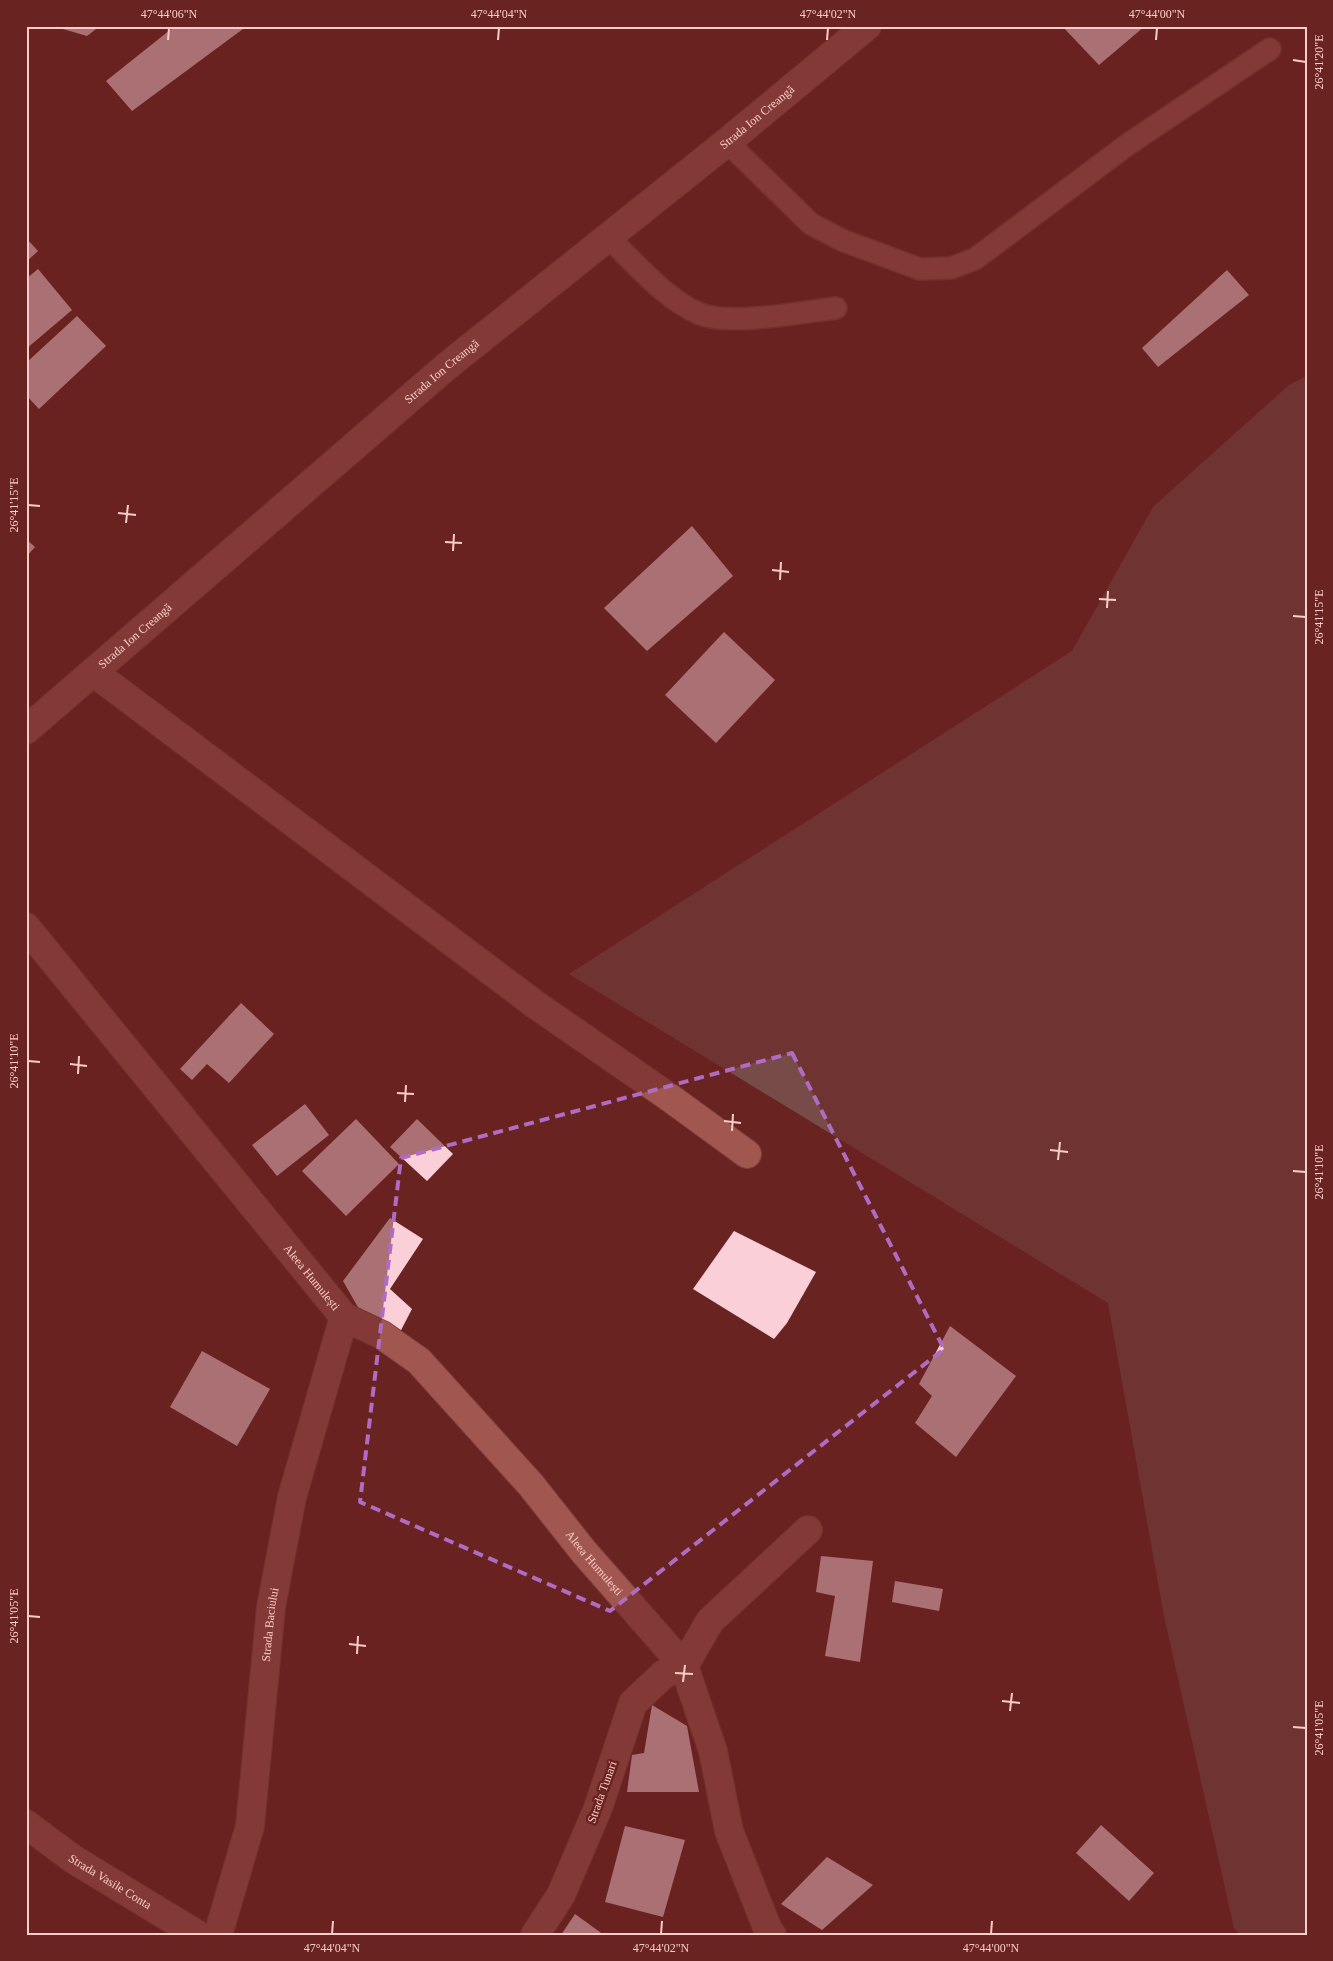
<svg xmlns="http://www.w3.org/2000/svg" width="1333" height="1961" viewBox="0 0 1333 1961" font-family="Georgia,serif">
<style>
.green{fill:#774b47}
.building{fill:#facfd7}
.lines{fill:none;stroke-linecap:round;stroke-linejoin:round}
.service-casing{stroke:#804041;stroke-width:24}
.minor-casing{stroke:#804041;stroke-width:30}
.service{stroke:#a25650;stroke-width:21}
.minor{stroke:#a25650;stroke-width:28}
.marked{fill:none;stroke:#ae6cc3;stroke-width:4;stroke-dasharray:10 6;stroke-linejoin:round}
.ticks{fill:none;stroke:#facdc8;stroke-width:2}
.labels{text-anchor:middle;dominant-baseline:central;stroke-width:5;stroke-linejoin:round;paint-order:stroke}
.street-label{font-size:12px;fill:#facdc8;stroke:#692321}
.neatline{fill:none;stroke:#facdc8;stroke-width:2}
.ticks-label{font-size:12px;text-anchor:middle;fill:#facdc8}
</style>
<rect width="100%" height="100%" fill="#692321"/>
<!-- green -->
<path class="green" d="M1307,376V1935H1241L1234,1928L1164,1616L1108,1303L569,974L1072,651L1153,507L1289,385Z"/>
<!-- building -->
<g class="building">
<path d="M61,26H100L87,36L63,29Z"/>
<path d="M175,26H247L132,111L106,81Z"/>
<path d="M1062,26H1145L1099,65Z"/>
<path d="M26,238L38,251L26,262Z"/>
<path d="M38,269L72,310L26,349V279Z"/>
<path d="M1227,270L1249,295L1158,367L1142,348Z"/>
<path d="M77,316L106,346L39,409L26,395V363Z"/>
<path d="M692,526L733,576L647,651L604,608Z"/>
<path d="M26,539L35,547L26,557Z"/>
<path d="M724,632L775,680L716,743L665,695Z"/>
<path d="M241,1003L274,1034L229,1083L207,1064L192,1080L180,1069Z"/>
<path d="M305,1104L329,1135L277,1176L252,1145Z"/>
<path d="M356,1119L399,1164L346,1216L302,1171Z"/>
<path d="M417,1119L453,1154L427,1181L390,1147Z"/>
<path d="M390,1218L423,1239L390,1289L412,1309L399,1334L363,1316L343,1281Z"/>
<path d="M734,1231L816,1272L787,1323L774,1339L693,1289Z"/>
<path d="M950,1326L1016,1376L956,1457L915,1423L932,1396L919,1384Z"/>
<path d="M202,1351L270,1389L237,1446L170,1407Z"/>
<path d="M821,1556L873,1561L860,1662L825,1656L835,1596L816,1592Z"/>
<path d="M895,1581L943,1589L939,1611L892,1602Z"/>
<path d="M652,1705L687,1726L699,1792H627L632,1755L644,1753Z"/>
<path d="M1101,1825L1154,1873L1129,1901L1076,1853Z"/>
<path d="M625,1826L685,1840L663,1917L605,1902Z"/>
<path d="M827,1857L873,1885L822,1930L781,1904Z"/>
<path d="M575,1914L604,1935H561Z"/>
</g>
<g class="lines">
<defs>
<g id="service">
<path d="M727,142L811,224L844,241L920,269L951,268L975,259L1127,145L1270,49"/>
<path d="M607,236C633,261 667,301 700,314C731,326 802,312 836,308"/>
</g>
<g id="minor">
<path d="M93,672L536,1005L666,1095L747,1154"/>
<path id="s1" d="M26,730L447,366L727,142L867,26"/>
<path id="s2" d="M26,927L344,1317L382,1335L419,1361L531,1485L584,1552L684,1666L664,1674L633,1703L598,1808L561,1895L535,1935"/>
<path id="s3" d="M26,1824L73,1859L198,1935"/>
<path id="s4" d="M218,1935L250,1826L271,1607L292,1497L344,1317"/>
<path d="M772,1935L768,1930L729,1831L713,1751L684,1666L710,1621L808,1530"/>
</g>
</defs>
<!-- service casing -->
<use href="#service" class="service-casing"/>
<!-- minor casing -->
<use href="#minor" class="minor-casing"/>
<!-- service -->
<use href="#service" class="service"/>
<!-- minor -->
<use href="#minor" class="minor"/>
</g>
<!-- marked area -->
<path d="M0 0H1333V1961H0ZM792,1053L944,1349L610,1611L360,1502L401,1158Z" fill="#692321" fill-opacity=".55" fill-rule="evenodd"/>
<path class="marked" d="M792,1053L944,1349L610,1611L360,1502L401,1158Z"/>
<!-- ticks -->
<path class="ticks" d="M168,40L169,28M498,40L499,28M827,40L828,28M1156,40L1157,28M1293,60L1306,62M28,505L40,506M118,513L136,515M126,523L128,505M445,542L462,543M453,551L454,534M772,570L789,572M780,580L781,562M1099,599L1116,600M1107,608L1108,591M1293,616L1306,617M28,1061L40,1062M70,1064L87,1066M78,1074L79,1056M397,1093L414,1094M405,1102L406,1085M724,1121L741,1123M732,1131L733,1114M1050,1150L1068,1152M1058,1160L1060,1142M1293,1171L1306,1172M28,1616L40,1617M349,1644L366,1646M357,1654L358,1636M675,1673L693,1674M683,1682L685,1665M1002,1701L1020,1703M1010,1711L1012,1693M1293,1727L1306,1728M332,1934L333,1921M661,1934L662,1921M991,1934L992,1921"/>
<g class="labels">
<!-- street labels -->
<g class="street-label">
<text stroke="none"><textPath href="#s1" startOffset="954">Strada Ion Creangă</textPath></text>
<text stroke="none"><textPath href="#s1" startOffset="549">Strada Ion Creangă</textPath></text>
<text stroke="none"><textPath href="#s1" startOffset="144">Strada Ion Creangă</textPath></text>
<text stroke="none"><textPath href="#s2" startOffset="452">Aleea Humulești</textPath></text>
<text stroke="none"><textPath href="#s2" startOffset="858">Aleea Humulești</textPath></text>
<text stroke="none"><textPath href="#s4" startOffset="316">Strada Baciului</textPath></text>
<text transform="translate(602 1792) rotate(-70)">Strada Tunari</text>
<text stroke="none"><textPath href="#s3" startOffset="102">Strada Vasile Conta</textPath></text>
</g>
</g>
<!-- border -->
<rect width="1333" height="1961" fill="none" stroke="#692321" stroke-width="55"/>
<rect x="28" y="28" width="1278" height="1906" class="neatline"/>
<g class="ticks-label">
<text x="169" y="18">47°44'06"N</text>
<text x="499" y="18">47°44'04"N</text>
<text x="828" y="18">47°44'02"N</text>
<text x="1157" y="18">47°44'00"N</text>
<text transform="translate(1319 62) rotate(-90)" y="4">26°41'20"E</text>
<text transform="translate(14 505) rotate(-90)" y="4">26°41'15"E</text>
<text transform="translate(1319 617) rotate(-90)" y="4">26°41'15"E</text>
<text transform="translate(14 1061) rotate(-90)" y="4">26°41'10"E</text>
<text transform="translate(1319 1172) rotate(-90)" y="4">26°41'10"E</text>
<text transform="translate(14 1616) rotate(-90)" y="4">26°41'05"E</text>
<text transform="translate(1319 1728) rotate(-90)" y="4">26°41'05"E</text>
<text x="332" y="1952">47°44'04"N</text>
<text x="661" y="1952">47°44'02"N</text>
<text x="991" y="1952">47°44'00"N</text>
</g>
</svg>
